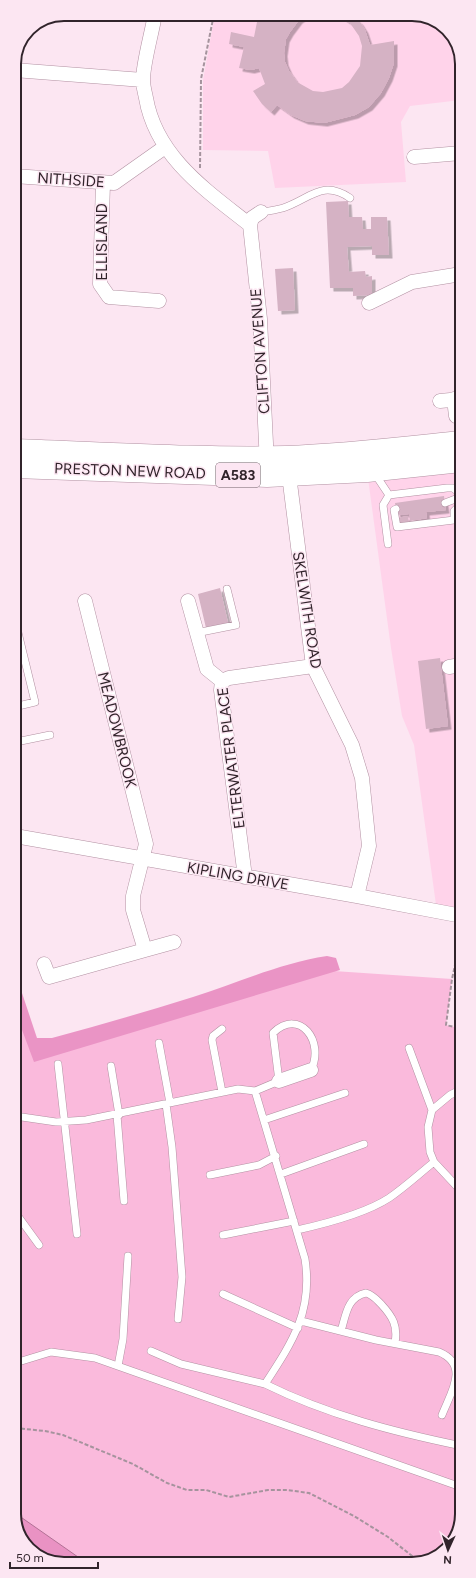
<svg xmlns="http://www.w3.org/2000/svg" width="476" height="1578" font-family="Figtree,sans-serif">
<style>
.built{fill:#ffd3ea}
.green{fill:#fabadc}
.forest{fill:#ea94c5}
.water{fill:#e992c3;stroke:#b27195}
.building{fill:#d5b2c4;filter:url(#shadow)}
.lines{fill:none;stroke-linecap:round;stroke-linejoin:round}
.lane-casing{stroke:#b291a2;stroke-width:8}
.street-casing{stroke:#b291a2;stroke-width:15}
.highway-casing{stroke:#b291a2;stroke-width:23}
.path{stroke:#a5939d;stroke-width:2;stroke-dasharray:4 2;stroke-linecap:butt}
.lane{stroke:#fff;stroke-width:7}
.street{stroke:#fff;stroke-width:14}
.highway{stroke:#fff;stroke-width:22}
.labels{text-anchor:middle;stroke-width:3;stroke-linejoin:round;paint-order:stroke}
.shield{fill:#fce6f2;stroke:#6e5e67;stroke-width:1}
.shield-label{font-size:14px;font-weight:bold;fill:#31242b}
.street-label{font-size:15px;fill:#31242b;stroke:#fce6f2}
.rim{fill:none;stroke:#31242b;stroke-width:2}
</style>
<defs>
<filter id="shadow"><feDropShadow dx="3.5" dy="3.5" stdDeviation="0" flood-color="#0004"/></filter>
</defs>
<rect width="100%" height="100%" fill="#fce6f2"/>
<path class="built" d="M215,14H418L445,27L461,54V100L410,106L401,122L406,182L275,188L268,151L203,150V80Z
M461,461L462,916L437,912L414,745L402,716L391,648L367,471Z"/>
<path class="green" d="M319,970L452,979L446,1025L462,1029V1514L450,1547L422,1563L61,1564L31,1551L15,1524V979L38,1054Z"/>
<path class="forest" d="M327,956L336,958L340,970L34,1062L15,1011V972L37,1038H52C99,1025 146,1012 193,997C238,983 280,963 327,956Z"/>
<path class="water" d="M15,1513L88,1564H61L31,1551L15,1524Z"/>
<path class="building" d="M263,14H308L299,20L290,32L286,39L284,53L285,62L289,71L297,82L313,91L323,92L342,88L349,82L360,66L362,46L359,36L350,23L337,14H351L360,22L365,30L370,45L394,41V63L389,78L381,93L369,107L355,115L324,123L305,121L291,115L277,105L271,112L262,104L253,91L265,84L259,68L251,70L239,68L244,47L229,44L231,32L254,37L257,22H259Z
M348,201L349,217H362L363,229H371V217H387L389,255H372V246L347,247L349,272L365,271L366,277L372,276V295L353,296V288H330L326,202Z
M293,268L295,310L278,311L275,269Z
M444,496L446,510L426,512L427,518L410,521L409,514L397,515L395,503Z
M408,516L409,524L398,526L397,518Z
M220,588L228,623L206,628L198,594Z
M440,658L448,726L426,729L418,661Z"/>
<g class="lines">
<defs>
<path id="lane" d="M261,212C269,211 276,210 283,208C310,199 322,179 350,198
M375,474L389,495
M389,495L447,488H453L458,492V498L445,503
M396,509L394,510L397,527L454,520V511L461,504
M388,544L383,505L389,495
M14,616L35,702L14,707
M196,633L236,625L227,589
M14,737L16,742L50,735
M159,1043L170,1103
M58,1064L77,1234
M111,1066L119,1115
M15,1080H16
M255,1091L279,1081L273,1033C300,1007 325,1042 311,1070
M222,1092L212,1040L213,1036L222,1029
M166,1104L172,1147L182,1277L178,1319
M432,1110L450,1095L462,1089
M117,1115L124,1201
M15,1116L56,1122L86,1120L238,1089L255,1091L305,1259C313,1311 293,1341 265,1384L181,1364L151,1351
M264,1120L345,1093
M434,1162L462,1192
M281,1174L364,1144
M210,1175L259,1165L276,1156
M15,1212L39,1245
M297,1230C324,1224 366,1213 389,1198C405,1187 419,1174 434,1162L430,1152L428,1127L432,1110L409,1048
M223,1235L294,1221
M223,1294L298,1328
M301,1321L376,1340L439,1352C470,1365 451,1392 442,1415
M341,1331C346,1315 347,1297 366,1293C373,1295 376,1299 381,1304C393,1317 398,1326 395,1343
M15,1363L51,1352L95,1358L461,1487
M118,1366L123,1339L128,1256
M265,1384C328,1415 394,1432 462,1446"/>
<path id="street" d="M155,14C152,33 143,63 143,80C143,86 145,93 146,98C156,157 207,191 250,225L260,319L267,464
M14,70L143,80
M414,157L461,153
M14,176L114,183L165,147
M103,183L100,284L109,297L159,301
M250,225L252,218L261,212
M369,303L412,282L461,274
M454,399L456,416
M440,401L461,399
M288,467L313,666L352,745L362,778L369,846L357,896
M188,601L207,669L222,681
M449,667L461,665
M222,681L221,690L245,877
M222,681L229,678L313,666
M15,836L357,896L462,916
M145,950L174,942
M44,964L49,977L145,950L133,910V896L146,844L85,601
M279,1081L311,1070"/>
<path id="highway" d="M14,450C105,453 196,459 286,457C345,455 403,448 461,442
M14,467L267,476L367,471L461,461"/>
</defs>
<use href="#lane" class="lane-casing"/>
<use href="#street" class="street-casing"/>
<use href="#highway" class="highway-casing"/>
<path class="path" d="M200,168L201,79L214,14
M462,933L452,979L446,1025L462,1029
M15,1428L45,1431L63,1435L133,1464L167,1483L187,1490H206L229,1497L268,1490H287L309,1493L354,1516L388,1537L421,1563"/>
<use href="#lane" class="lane"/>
<use href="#street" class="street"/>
<use href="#highway" class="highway"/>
</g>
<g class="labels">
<rect class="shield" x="216" y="463" width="44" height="24" rx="3"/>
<g class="shield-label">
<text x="238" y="480">A583</text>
</g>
<g class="street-label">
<text transform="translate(71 180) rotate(4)" y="5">NITHSIDE</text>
<text transform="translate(102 242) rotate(-90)" y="5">ELLISLAND</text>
<text transform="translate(260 351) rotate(-94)" y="5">CLIFTON AVENUE</text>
<text transform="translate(130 471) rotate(2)" y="5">PRESTON NEW ROAD</text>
<text transform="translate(307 610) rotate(81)" y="5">SKELWITH ROAD</text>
<text transform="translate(117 730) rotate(76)" y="5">MEADOWBROOK</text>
<text transform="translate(231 758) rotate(-97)" y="5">ELTERWATER PLACE</text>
<text transform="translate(238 876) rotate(10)" y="5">KIPLING DRIVE</text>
</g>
</g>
<path d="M0 0H476V1578H0ZM64 21H412A43 43 0 0 1 455 64V1514A43 43 0 0 1 412 1557H64A43 43 0 0 1 21 1514V64A43 43 0 0 1 64 21Z" fill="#fce6f2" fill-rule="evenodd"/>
<path class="rim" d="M64 21H412A43 43 0 0 1 455 64V1514A43 43 0 0 1 412 1557H64A43 43 0 0 1 21 1514V64A43 43 0 0 1 64 21Z"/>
<g transform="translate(448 1550) rotate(183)" stroke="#fce6f2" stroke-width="3" paint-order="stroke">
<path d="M0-3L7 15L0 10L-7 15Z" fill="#31242b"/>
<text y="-6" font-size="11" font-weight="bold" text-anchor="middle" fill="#31242b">N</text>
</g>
<path d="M10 1562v6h88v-6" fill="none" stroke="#31242b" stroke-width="2"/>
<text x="16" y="1562" font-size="12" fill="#31242b" stroke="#fce6f2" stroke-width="3" paint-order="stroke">50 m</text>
</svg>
